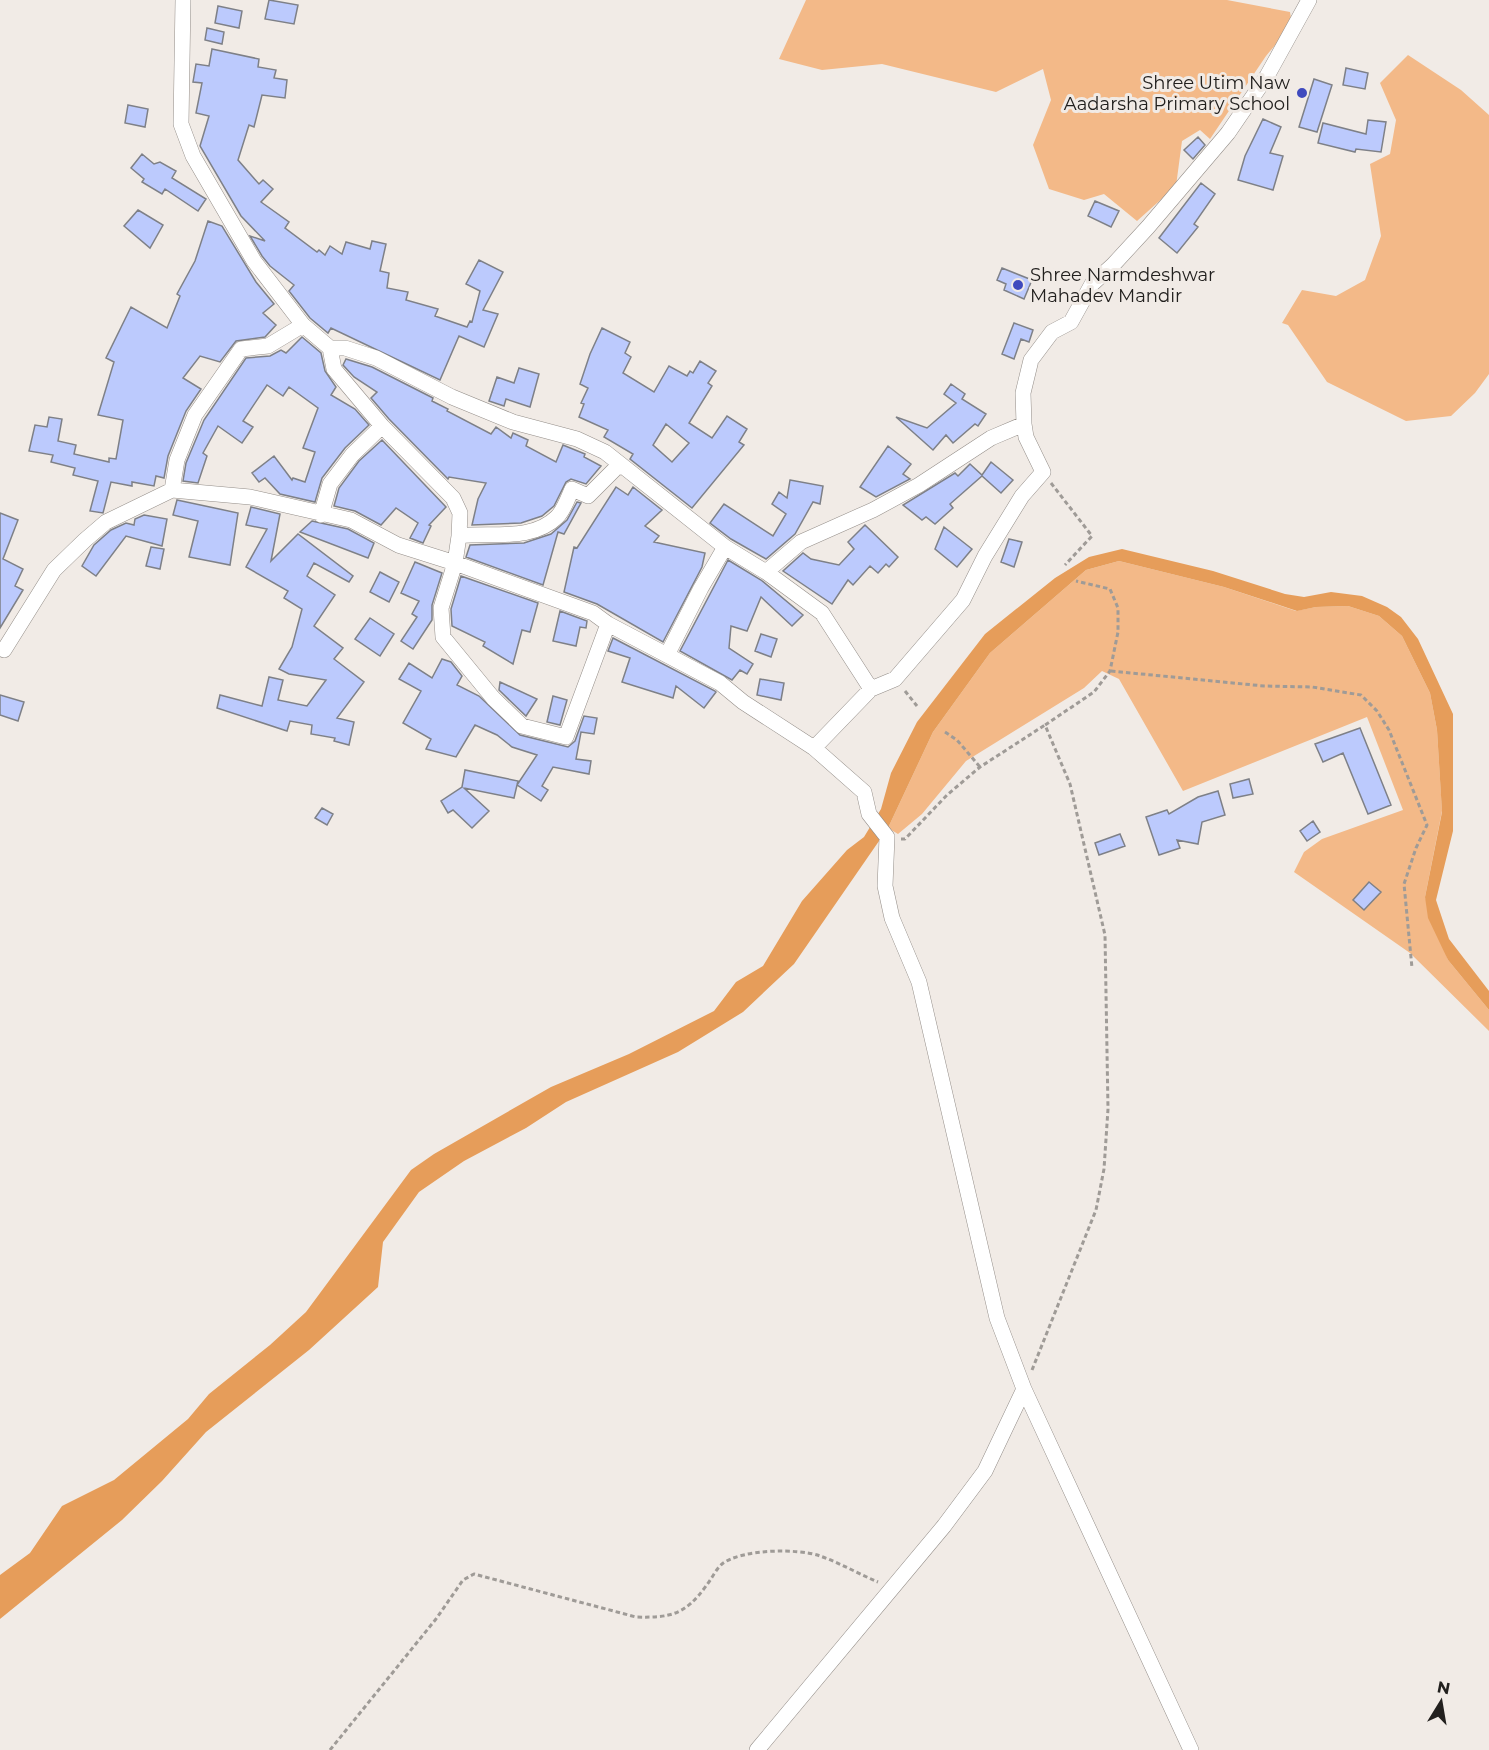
<svg xmlns="http://www.w3.org/2000/svg" width="1489" height="1750" font-family="Montserrat,sans-serif">
<style>
.green{fill:#f3b988}
.water{fill:#e69d5a}
.building{fill:#bccafd;stroke:#7e8087;stroke-width:1.5;fill-rule:evenodd}
.lines{fill:none;stroke-linecap:round;stroke-linejoin:round}
.minor-casing{stroke:#948e89;stroke-width:16}
.path{stroke:#9f9b97;stroke-width:3;stroke-dasharray:4.5 3;stroke-linecap:butt}
.minor{stroke:#fff;stroke-width:15}
.poi-dot{fill:#3f4abe;stroke:#f1ebe6;stroke-width:2}
.labels{text-anchor:middle;stroke-width:6;stroke-linejoin:round;paint-order:stroke}
.poi-label{font-size:18px;fill:#22201e;stroke:#f1ebe6;text-anchor:end}
</style>
<rect width="100%" height="100%" fill="#f1ebe6"/>
<path class="green" d="M806,0H1227L1290,12L1292,25L1266,56L1210,139L1200,130L1182,141L1176,186L1137,221L1104,194L1084,200L1049,189L1033,145L1051,100L1043,69L996,92L882,64L822,70L779,59Z
M1408,55L1461,90L1489,115V374L1475,393L1451,416L1406,421L1327,382L1288,325L1282,323L1302,290L1336,296L1365,280L1381,236L1370,164L1390,154L1396,120L1380,83Z
M1119,561L1224,587L1296,611L1316,607L1348,606L1379,616L1402,636L1430,693L1437,730L1442,811L1425,897L1448,960L1489,1010V1031L1410,953L1294,872L1304,852L1322,839L1403,810L1367,717L1183,791L1119,679L1102,671L1084,688L966,761L922,814L898,834L888,828L933,732L990,653L1086,570Z"/>
<path class="water" d="M1122,549L1213,571L1285,594L1304,597L1331,592L1362,596L1387,607L1401,617L1418,639L1453,714V831L1436,900L1449,939L1489,991V1010L1448,960L1428,918L1425,897L1442,812L1437,730L1430,693L1402,636L1379,616L1348,606L1316,607L1297,611L1224,587L1119,561L1086,570L990,653L933,732L888,828L794,964L743,1012L678,1052L566,1102L526,1128L464,1161L419,1192L383,1242L378,1287L309,1350L206,1432L162,1481L122,1520L0,1619V1575L30,1553L62,1506L114,1480L188,1419L209,1394L270,1345L306,1312L411,1170L434,1154L551,1087L629,1054L714,1011L736,982L763,966L802,901L847,850L864,837L881,809L891,773L917,722L985,634L1055,578L1089,557Z"/>
<path class="building" d="M269,0L298,5L294,24L265,19Z
M218,6L242,11L239,28L215,23Z
M207,28L224,32L222,44L205,40Z
M212,49L259,59L258,67L276,70L274,78L287,80L285,98L262,95L254,127L249,125L238,160L259,184L263,180L273,189L261,202L289,222L285,228L317,252L319,250L325,255L330,246L342,254L346,242L370,249L372,241L386,244L380,271L389,273L387,288L408,292L406,300L438,309L435,316L467,327L470,321L472,322L480,291L466,284L479,260L503,272L483,310L498,314L484,347L459,336L440,380L331,328L328,333L310,318L289,291L294,285L270,266L262,256L250,236L265,241L241,216L200,146L209,116L196,113L202,83L193,82L196,64L209,66Z
M1346,68L1368,73L1365,89L1343,85Z
M1314,79L1332,85L1317,132L1299,127Z
M128,105L148,109L145,127L125,123Z
M1263,119L1281,127L1270,153L1283,156L1273,190L1238,180L1245,156Z
M1368,120L1386,122L1381,152L1356,149L1355,152L1318,143L1323,123L1366,134Z
M1198,137L1205,145L1193,159L1184,150Z
M142,154L154,164L160,162L176,171L172,178L206,199L198,211L165,189L162,194L142,182L144,179L131,168Z
M1201,183L1215,194L1194,224L1198,227L1177,253L1159,238Z
M1095,201L1119,211L1111,227L1088,216Z
M138,210L163,225L150,248L124,226Z
M208,221L222,226L256,282L274,304L263,313L276,325L265,337L236,341L220,362L200,356L183,378L201,389L186,411L168,456L164,478L156,476L154,486L132,482V486L111,482L103,513L90,511L98,481L73,475L75,468L51,462L53,455L29,451L35,425L47,427L49,417L62,419L58,441L76,445L74,454L109,462V458L116,459L123,420L98,415L114,362L106,358L131,307L167,328L180,296L177,294L195,261Z
M1002,268L1032,280L1024,299L1004,290L1006,284L997,280Z
M1014,323L1033,330L1029,342L1021,339L1014,359L1002,354Z
M602,328L630,342L625,353L631,357L623,373L654,392L669,366L687,376L690,371L693,373L700,361L716,371L708,383L712,386L689,423L712,438L727,416L747,429L739,442L744,445L692,508L630,459L633,454L604,437L608,430L579,417L584,404L581,403L588,388L580,384L590,354ZM666,424L689,443L672,462L653,445Z
M302,337L321,353L325,371L336,387L331,395L355,409L369,425L345,448L322,478L315,502L280,494L265,478L259,482L252,473L274,456L292,480L293,478L305,482L315,452L303,448L318,408L289,387L283,396L267,385L243,421L253,427L242,443L218,426L203,453L207,456L198,483L183,481L186,463L204,420L246,358L270,356L281,350L286,353Z
M346,359L372,367L433,398L432,401L448,409L447,411L491,434L496,427L511,438L513,433L528,440L526,446L556,462L563,445L585,454L584,457L601,466L586,484L571,479L566,482L554,506L542,516L521,523L472,525L478,499L486,483L449,477L448,479L389,419L371,398L377,392L354,377L343,365Z
M519,368L539,374L530,407L506,399L504,406L489,401L497,377L514,383Z
M951,384L965,394L962,399L986,414L978,426L975,424L953,443L946,435L933,450L896,417L927,428L956,403L944,394Z
M382,440L446,507L429,525L431,526L423,543L410,538L418,523L396,508L381,525L355,511L334,506L339,488L359,461Z
M888,446L911,464L903,474L910,479L876,497L860,487Z
M991,462L1013,480L1001,493L982,476L950,504L953,508L935,524L926,517L922,520L903,505L955,473L958,476L970,464L982,475Z
M790,480L823,486L820,504L813,502L795,534L766,559L731,539L710,523L724,504L773,536L786,514L772,504L779,492L787,498Z
M616,487L628,495L633,487L662,510L645,526L659,536L654,542L705,553L702,567L663,642L597,604L564,592L574,547L577,548Z
M177,500L238,513L230,565L189,557L198,521L173,515Z
M577,502L581,503L564,534L558,532L543,585L466,557L470,545L524,543L551,534L567,520Z
M251,507L280,514L271,561L298,534L353,576L349,582L314,563L307,576L335,595L314,626L343,648L334,659L364,682L337,718L354,722L349,745L334,741L335,738L311,734L312,725L290,721L287,731L217,708L220,695L262,706L269,677L283,680L278,700L307,706L326,680L289,674L279,669L292,647L302,609L284,598L288,591L246,567L267,529L246,525Z
M0,513L18,520L3,559L23,569L15,586L23,590L0,628Z
M144,515L167,519L162,546L126,536L96,576L82,566L94,545L111,530L126,523L134,525L135,519Z
M312,521L348,529L374,543L368,558L300,532Z
M865,525L898,557L889,567L886,564L878,573L870,566L853,585L848,580L832,604L783,571L803,553L811,559L839,565L854,549L848,542Z
M944,527L972,549L957,567L935,549Z
M1009,539L1022,542L1014,567L1001,562Z
M151,547L164,549L160,569L146,566Z
M728,560L761,580L803,615L792,626L761,597L747,631L731,626L729,648L753,664L747,674L740,670L732,680L680,651Z
M415,562L442,573L432,605V620L413,649L401,641L417,617L412,614L419,601L401,593Z
M380,572L399,582L389,602L370,592Z
M461,576L538,603L530,632L522,630L513,664L483,646L485,642L452,626L451,609Z
M560,611L587,621L586,628L580,627L576,646L553,641Z
M370,618L394,634L380,656L355,639Z
M761,634L777,639L771,657L755,651Z
M613,638L715,691L716,692L704,708L676,686L673,698L622,682L630,658L608,651Z
M442,659L451,662L462,676L457,685L479,696L520,735L568,747L575,741L584,716L597,718L594,734L581,732L576,759L591,761L589,774L553,767L542,786L548,790L541,801L517,785L514,798L464,788L489,811L472,828L453,810L448,813L441,801L462,787L465,770L518,781L517,785L537,755L512,747L497,735L475,725L456,757L426,749L431,739L403,723L421,691L399,679L409,663L432,678Z
M760,679L784,683L781,700L757,695Z
M500,682L537,699L526,716L499,690Z
M0,695L24,702L18,721L0,715Z
M553,696L567,700L560,725L547,722Z
M1360,728L1391,805L1368,814L1343,753L1323,762L1315,744Z
M1249,779L1253,794L1233,798L1230,784Z
M1218,791L1225,815L1202,822L1198,844L1177,840L1180,848L1159,855L1146,817L1167,810L1169,814L1198,797Z
M322,808L333,814L327,825L315,818Z
M1313,821L1320,832L1307,841L1300,831Z
M1120,834L1125,846L1099,855L1095,843Z
M1369,882L1381,892L1364,910L1353,900Z"/>
<g class="lines">
<defs>
<path id="minor" d="M183,0L181,124L193,156L254,261L303,325L330,348L334,369L382,426L453,498L460,513L459,536L455,563L441,608L443,637L493,698L522,726L566,737L608,624
M330,348H345L376,358L452,397L513,422L577,439L605,452L725,547L766,572L822,613L871,689L814,748
M172,490L177,460L195,415L241,349L268,346L303,325
M321,515L330,484L352,455L382,426
M459,536C490,532 532,542 557,517C564,510 568,498 572,489L588,496L616,468L621,467
M766,572L801,542L873,510L919,485L991,438L1024,424
M4,650L54,570L85,540L106,522L172,490L250,497L351,520L398,545L455,563L593,613L608,624L720,683L743,702L814,748L864,792L869,814L887,837L885,886L892,918L919,982L997,1318L1024,1389L1191,1750
M667,655L701,588L725,547
M871,689L895,679L963,600L985,556L1022,496L1043,472L1026,437L1024,424L1023,393L1031,360L1052,332L1071,322L1092,284L1113,265L1148,227L1228,133L1267,76L1309,0
M757,1750L944,1526L985,1471L1024,1389"/>
</defs>
<use href="#minor" class="minor-casing"/>
<path class="path" d="M1051,483L1092,536L1065,565
M1111,671L1264,686L1312,687L1361,695L1377,711L1389,730L1427,825L1416,848L1404,884L1412,968
M905,691L917,706
M945,732L957,740L980,767
M901,839H905L947,795L980,767L1045,725
M1032,1370L1096,1210L1104,1169L1108,1109L1105,935L1070,784L1045,725L1094,692L1110,671L1118,632V608L1110,589L1076,581
M330,1750L436,1619L463,1580L474,1574L636,1617C670,1618 685,1615 706,1586C711,1580 716,1569 722,1564C741,1549 798,1548 820,1556C840,1563 859,1574 878,1582"/>
<use href="#minor" class="minor"/>
</g>
<g class="poi-dot">
<circle cx="1302" cy="93" r="6"/>
<circle cx="1018" cy="285" r="6"/>
</g>
<g class="labels">
<g class="poi-label">
<text x="1290" y="89">Shree Utim Naw<tspan x="1290" dy="21">Aadarsha Primary School</tspan></text>
<text x="1030" y="281" text-anchor="start">Shree Narmdeshwar<tspan x="1030" dy="21">Mahadev Mandir</tspan></text>
</g>
</g>
<g transform="translate(1441 1702) rotate(11)" stroke="#f1ebe6" stroke-width="4.5" paint-order="stroke">
<path d="M0-4.5L10 22L0 15L-10 22Z" fill="#22201e"/>
<text y="-9" font-size="16" font-weight="bold" text-anchor="middle" fill="#22201e">N</text>
</g>
</svg>
